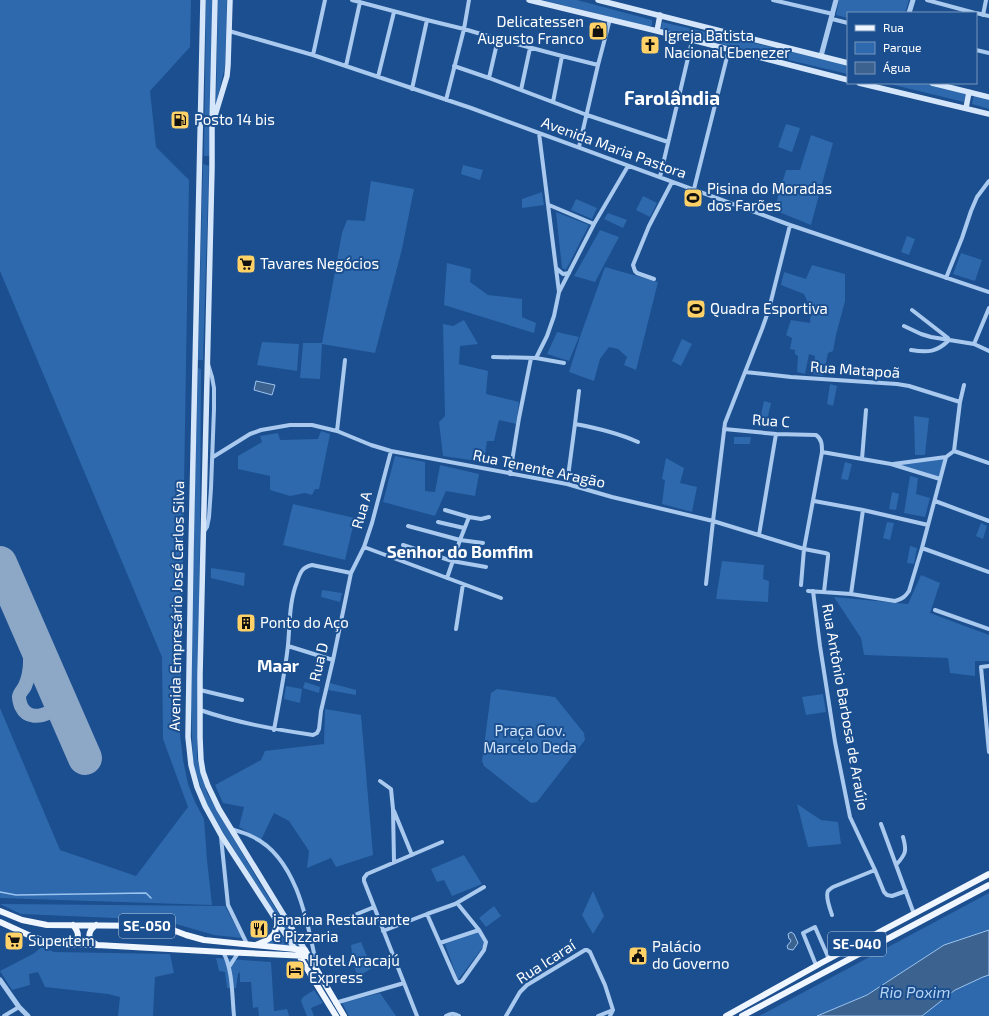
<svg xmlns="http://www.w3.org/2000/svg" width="989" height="1016" font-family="'Exo 2',sans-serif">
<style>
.green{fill:#2e69ad}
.water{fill:#3c6290;stroke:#9cc4f0}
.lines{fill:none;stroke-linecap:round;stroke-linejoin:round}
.stream{stroke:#9cc4f0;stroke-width:1.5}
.taxiway{stroke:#8da7c7;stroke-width:14}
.runway{stroke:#8da7c7;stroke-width:34}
.minor{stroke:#a9c9ee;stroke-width:4}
.tertiary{stroke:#a9c9ee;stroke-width:5}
.secondary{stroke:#d6e6fa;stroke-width:5.5}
.primary{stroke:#f0f6ff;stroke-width:6}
.labels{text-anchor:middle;stroke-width:4;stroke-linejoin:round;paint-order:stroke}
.shield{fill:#1b4f8f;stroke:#bbcadd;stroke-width:1}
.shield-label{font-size:14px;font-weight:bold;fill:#fff}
.poi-label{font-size:15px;fill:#fff;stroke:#1b4f8f;text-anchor:start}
.street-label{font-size:15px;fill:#fff;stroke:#1b4f8f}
.park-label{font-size:15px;fill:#cfe3fa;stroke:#1b4f8f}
.water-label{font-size:16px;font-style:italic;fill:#b5d3f5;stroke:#1b4f8f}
.quarter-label{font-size:17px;font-weight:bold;fill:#fff;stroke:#1b4f8f}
.district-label{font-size:19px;font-weight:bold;fill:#fff;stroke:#1b4f8f}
</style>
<rect width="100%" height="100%" fill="#1b4f8f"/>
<path class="green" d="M0,0H191L190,47L150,91L156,147L189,180L180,734L183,760L188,784L195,802L204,819L207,860L212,905L0,898V708L60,850L136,876L188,807L163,739L162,657L0,271Z
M206,0H213L209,156H204Z
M218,0H227L225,66L216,105Z
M543,0H577L652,20V25L649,27Z
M839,0H909L905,13H848V18L836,15Z
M662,22L848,65V74L662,30L661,28Z
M886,83H924L966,93L964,102Z
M974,95L989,99V109L972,104Z
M786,124L800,128L792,152L778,147Z
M811,135L833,143L811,225L774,210L786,170H800Z
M203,164L209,166L203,360H198Z
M463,165L483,170L480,180L461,174Z
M371,181L414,189L402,249L375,353L322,344L320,379L300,378L303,343H322L342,233L347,220L365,221Z
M542,192L544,205L522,208V199Z
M643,196L657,203L650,217L636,210Z
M576,199L597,208L592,219L571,210Z
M556,212L589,225L566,270L562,268Z
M608,213L627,220L623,228L604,219Z
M600,230L619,237L595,282L574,276Z
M907,236L915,239L909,255L901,252Z
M961,253L982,260L975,281L953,274Z
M447,263L471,269L470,282L488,295L522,299V317L536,323L534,333L444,305Z
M812,265L845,274V301L836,335L833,351L828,353L823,376L813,374L815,356L809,354L805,374L797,372L798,356L795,354V350L790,349L792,338L786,335L791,320L810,323L811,309L804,294L781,285L784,272L806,279Z
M605,267L658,282L636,370L624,365L627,357L618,349L609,347L600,359L594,381L569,372L581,334Z
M464,320L478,344L460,346L459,364L488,371L486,394L519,402L516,424L499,420L494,441H487L484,462L443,456L439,422L445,416L443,324L453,326Z
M557,332L579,337L569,361L547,354Z
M682,339L692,344L681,366L672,361Z
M262,342L299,344L297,371L257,365Z
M198,368L201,369L200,535L197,758L207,793L259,882L299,946L296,947L222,831L207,805L193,764L191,706L192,595Z
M830,384L837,386L833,406L827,404Z
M764,401L771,403L766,425L759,424Z
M914,416L929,418L925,455H915Z
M321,431L330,434L319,489H315L312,495L305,493L290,496L270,490V476L238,469V456L262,442L260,436L278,433L280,440L318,439Z
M734,437H751L750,444H734Z
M949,455L942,478L892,464Z
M395,456L425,462V491L435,492L440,465L479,474L475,496L446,491L435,516L383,502Z
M666,458L684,468L680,483L697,487L692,512L662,504L665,480L662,479Z
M845,462L852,464L848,480L841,479Z
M910,476L918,478L916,494L930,498L925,517L904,513Z
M892,492L899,494L896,510L889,509Z
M293,504L355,518L345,560L283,545Z
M887,522L894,523L890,540L883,538Z
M981,523L987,526L983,539L976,536Z
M910,546L917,548L914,564L907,563Z
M722,561L764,565L763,579L769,581L768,602L716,599Z
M211,568L245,573L244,586L211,578Z
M921,575L940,583L930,613L989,635V661H975V676L950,673L948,658L864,655L861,638L834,597L908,604Z
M322,590L342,593L340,602L321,597Z
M305,682L320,687L319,693L303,688Z
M330,683L356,690V695L328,690Z
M286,686L302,689L300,703L284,699Z
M497,689L555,697L584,733L585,740L537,802L531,803L484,766L482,761L491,693Z
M823,694L826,712L806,715L802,697Z
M325,709L361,715L373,855L336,867L331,858L307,868L309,851L289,821L274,813L261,840L239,827L244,807L223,803L215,785L261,760L265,751L324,744Z
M797,804L821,820L838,822L841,844L808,847Z
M464,855L482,884L452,896L444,880L437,882L431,869Z
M593,891L604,916L593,934L582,915Z
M989,893V930L944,945L867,995L817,1016H759Z
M0,904L225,906L242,938L214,935L162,920L21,914Z
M494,906L501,916L486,927L479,918Z
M278,931L289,946L265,943Z
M480,932L486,943L458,980L445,944Z
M361,942L372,968L358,977L353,963L351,945Z
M42,947L54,952L170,954L174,973L155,977L153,1016H118L120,997L108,994L45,987L38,972L29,974L30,985L12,990L0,971L33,954Z
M216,958L271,962L274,1011L287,1009L289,1016H259L258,1007L253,1008L251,982H240V972L238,974L236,988H227L225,972L219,971Z
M989,975V1016H922L955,990L983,977Z
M314,990L323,1003L311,1008L314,1016H307L301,1001L303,997Z
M380,993L396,1016H349L342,1003Z"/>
<path class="water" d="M256,381L275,385L272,395L254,390Z
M989,930V975L983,977L955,990L922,1016H817L867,995L944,945Z
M791,932L794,934L798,943L793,950L788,949L787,946L791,941L790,939H789L788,934Z"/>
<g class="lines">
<path class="stream" d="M0,892L16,895L146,893L151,898"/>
<path class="taxiway" d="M20,611C25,627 31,645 30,662C30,671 28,679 25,686C23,690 19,693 19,697C19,700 20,703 21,706C27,719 40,717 50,712L55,701V689"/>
<path class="runway" d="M0,563L85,758"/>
<path class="minor" d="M352,0L427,20L464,29L498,39L562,56L598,65
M773,0L833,14
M927,0L975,13
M976,13L989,16
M983,15L986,0
M832,19L848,23
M229,31L313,55L471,108L790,225L989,292
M976,50L989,53
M313,55L325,0
M346,66L360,2
M454,66L489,78L587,115L668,142
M378,77L394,12
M489,78L498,39
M412,89L427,20
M521,90L530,48
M446,100L464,29L469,0
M553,102L562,56
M539,133L559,292
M579,147L598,65L610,19
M660,177L692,41
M694,189L729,49
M549,205L594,224
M556,268L563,274L569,273
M946,278L962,238L971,211L977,197L989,181
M654,279L637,273L635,271L633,265L649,226L672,182
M912,310L948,338
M904,326L921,334L931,337L974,344L989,351
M974,344L989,308
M911,350C928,353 937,352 949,340
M493,357L536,358L564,363
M536,358L547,336L554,316L559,292L594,224L628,166
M745,372L791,377L897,384L909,386L960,402
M575,424C597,428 618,433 638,442
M724,429L776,434L816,435C822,439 822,445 822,452L804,549L801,585
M337,431L345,360
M954,451L989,463
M822,452L891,464L940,479
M213,457L250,434L261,430L290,425H312L337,431L371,445L391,451L567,484L612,497L713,521L804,549L825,553L828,554V557L824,592
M862,459L866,410
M893,464L946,457
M510,474L519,418L531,358
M567,484L575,424L579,391
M814,501L863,510L928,525
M935,501L989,521
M445,510L469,517
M438,522L464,528
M408,526L460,540L483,543
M203,533L207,527L209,517L211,488L214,409V388L212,377L208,364
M759,535L776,434
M403,545L452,561L486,567
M364,547L501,598
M922,548L989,572
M447,578L460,540L469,517L481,519L489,517
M706,584L713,521L725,423L762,329L769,309L790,225
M808,591L851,594L895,601C902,599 905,597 909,591L922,548L946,457L954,451L960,402L964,385
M813,591L820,646L835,742L850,817L875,870L884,892L887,895L892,896L906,891
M851,594L863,510
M935,610L989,629
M456,629L463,584
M288,646L333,660
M989,666L981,667L989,752
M200,690L242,700
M200,710C238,723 273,729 313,735L317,733L319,729L321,711L333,660L351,573L364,547L372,523L391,451
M274,730C279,702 285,673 288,645C290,624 289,602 297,582C300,573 302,567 312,565L351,573
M380,781L391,789L393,809L394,862
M394,811L412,855
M881,824L914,914
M231,829C237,831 245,833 251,836C297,856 308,924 317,968
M221,837L228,905L247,944
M896,865C906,854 907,851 903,837
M427,914L456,980L458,983L462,981L484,950L486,942L479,930L457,903
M832,915C830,909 825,896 828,891C829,890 831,888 833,887L875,870
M345,919L374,907
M383,931L427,914L455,904L484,887
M440,943L479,930
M223,952C233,969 232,997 234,1016
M816,965L803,933L815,927L829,959
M229,967L238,953
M335,1003L404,983
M4,1016L19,1007
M417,1016L364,881V878L367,874L442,842
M446,1016C451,1013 454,1013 459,1016
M506,1016L520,992L527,985L585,950H587L590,952L605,985L613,1010L610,1016
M598,1016L613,1010"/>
<path class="tertiary" d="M909,13L913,0
M821,56L836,0
M0,980L19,1007L28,1016"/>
<path class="secondary" d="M203,0L191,550L188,737L191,765L197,787L205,806L221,835L295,949
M215,0L212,127V168L200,675V738L201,760L203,772L208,786L219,809L305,950
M529,0L657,31L848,80
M598,0L848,63
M657,31L660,15
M859,83L989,114
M932,83L989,97
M966,108L969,92
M214,119L227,76L228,65L230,0"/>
<path class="primary" d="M0,911L22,920L47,925L155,926L165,927L186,935L204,940L305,950L344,1016
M0,922L35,938L60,944L97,945L223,952L308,956
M96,925C87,932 87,939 97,945
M73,944C80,938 79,932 73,925
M256,945C270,939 277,937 277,920
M298,954L336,1016
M726,1016L823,962L989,874
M742,1016L989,885"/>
</g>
<defs>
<symbol id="shop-square" viewBox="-11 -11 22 22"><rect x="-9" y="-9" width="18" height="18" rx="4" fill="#ffd166" stroke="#1b4f8f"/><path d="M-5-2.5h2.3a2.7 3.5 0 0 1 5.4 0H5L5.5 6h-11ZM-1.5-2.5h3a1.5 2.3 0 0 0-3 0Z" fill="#111"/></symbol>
<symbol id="church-square" viewBox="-11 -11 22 22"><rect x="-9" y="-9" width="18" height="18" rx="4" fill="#ffd166" stroke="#1b4f8f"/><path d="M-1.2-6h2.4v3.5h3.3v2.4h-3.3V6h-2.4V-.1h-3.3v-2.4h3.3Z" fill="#111"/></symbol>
<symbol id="fuel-square" viewBox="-11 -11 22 22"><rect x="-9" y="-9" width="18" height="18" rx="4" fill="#ffd166" stroke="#1b4f8f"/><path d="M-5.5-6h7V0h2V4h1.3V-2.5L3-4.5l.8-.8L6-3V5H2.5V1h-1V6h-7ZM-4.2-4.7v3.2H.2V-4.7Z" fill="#111"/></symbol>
<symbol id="stadium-square" viewBox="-11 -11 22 22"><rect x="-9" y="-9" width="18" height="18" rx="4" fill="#ffd166" stroke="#1b4f8f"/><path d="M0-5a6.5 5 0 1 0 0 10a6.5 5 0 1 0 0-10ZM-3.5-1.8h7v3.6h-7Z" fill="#111"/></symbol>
<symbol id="supermarket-square" viewBox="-11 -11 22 22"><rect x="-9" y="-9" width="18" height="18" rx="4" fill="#ffd166" stroke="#1b4f8f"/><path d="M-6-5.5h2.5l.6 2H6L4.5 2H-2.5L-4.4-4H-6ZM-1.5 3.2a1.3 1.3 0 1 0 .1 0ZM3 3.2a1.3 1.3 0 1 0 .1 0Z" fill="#111"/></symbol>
<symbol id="building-square" viewBox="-11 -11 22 22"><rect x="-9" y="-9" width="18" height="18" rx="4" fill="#ffd166" stroke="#1b4f8f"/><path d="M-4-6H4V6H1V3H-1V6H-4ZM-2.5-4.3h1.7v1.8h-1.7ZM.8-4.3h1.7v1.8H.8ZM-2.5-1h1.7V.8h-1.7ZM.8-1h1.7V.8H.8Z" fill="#111"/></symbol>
<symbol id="restaurant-square" viewBox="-11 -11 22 22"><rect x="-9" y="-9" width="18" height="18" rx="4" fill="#ffd166" stroke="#1b4f8f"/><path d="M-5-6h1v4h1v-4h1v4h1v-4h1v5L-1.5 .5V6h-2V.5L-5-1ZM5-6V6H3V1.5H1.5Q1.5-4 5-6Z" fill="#111"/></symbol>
<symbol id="civic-square" viewBox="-11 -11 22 22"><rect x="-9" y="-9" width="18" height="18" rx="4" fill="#ffd166" stroke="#1b4f8f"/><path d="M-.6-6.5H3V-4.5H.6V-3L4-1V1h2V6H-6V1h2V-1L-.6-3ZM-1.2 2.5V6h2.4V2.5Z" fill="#111"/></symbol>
<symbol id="hotel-square" viewBox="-11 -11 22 22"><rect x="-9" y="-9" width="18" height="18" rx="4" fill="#ffd166" stroke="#1b4f8f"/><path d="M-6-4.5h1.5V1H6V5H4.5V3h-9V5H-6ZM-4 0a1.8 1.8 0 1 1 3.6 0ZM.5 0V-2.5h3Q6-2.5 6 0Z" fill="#111"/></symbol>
</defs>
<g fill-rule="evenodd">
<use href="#shop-square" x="587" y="20" width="22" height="22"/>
<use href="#church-square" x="639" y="34" width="22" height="22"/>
<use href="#fuel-square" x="169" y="109" width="22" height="22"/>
<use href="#stadium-square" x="682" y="187" width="22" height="22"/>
<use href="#supermarket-square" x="235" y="253" width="22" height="22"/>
<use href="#stadium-square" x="685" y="298" width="22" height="22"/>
<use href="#building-square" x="235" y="612" width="22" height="22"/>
<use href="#restaurant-square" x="248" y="918" width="22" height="22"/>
<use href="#supermarket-square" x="3" y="930" width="22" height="22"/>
<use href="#civic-square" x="627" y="945" width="22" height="22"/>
<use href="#hotel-square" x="284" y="959" width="22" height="22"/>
</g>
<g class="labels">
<g class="shield">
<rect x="119" y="914" width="56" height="24" rx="3"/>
<rect x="828" y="932" width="58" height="24" rx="3"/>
</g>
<g class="shield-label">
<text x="147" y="931">SE-050</text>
<text x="857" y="949">SE-040</text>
</g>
<g class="poi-label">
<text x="584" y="27" text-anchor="end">Delicatessen<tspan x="584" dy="17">Augusto Franco</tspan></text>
<text x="664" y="41">Igreja Batista<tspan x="664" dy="17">Nacional Ebenezer</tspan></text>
<text x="194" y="125">Posto 14 bis</text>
<text x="707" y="194">Pisina do Moradas<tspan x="707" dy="17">dos Farões</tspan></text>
<text x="260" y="269">Tavares Negócios</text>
<text x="710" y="314">Quadra Esportiva</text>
<text x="260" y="628">Ponto do Aço</text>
<text x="273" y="925">janaína Restaurante<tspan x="273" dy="17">e Pizzaria</tspan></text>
<text x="28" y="946">Supertem</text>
<text x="652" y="952">Palácio<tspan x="652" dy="17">do Governo</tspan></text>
<text x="309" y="966">Hotel Aracajú<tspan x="309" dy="17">Express</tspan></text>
</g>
<g class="street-label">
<text transform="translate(614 148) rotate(20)" y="5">Avenida Maria Pastora</text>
<text transform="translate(855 370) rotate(4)" y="5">Rua Matapoã</text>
<text transform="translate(771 421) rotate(4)" y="5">Rua C</text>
<text transform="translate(539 469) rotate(12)" y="5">Rua Tenente Aragão</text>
<text transform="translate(362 510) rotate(-74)" y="5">Rua A</text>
<text transform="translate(177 606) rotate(-89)" y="5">Avenida Empresário José Carlos Silva</text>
<text transform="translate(319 662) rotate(-77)" y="5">Rua D</text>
<text transform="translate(845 707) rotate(80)" y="5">Rua Antônio Barbosa de Araújo</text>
<text transform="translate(546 962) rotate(-33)" y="5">Rua Icaraí</text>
</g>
<g class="park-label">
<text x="530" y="736">Praça Gov.<tspan x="530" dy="17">Marcelo Deda</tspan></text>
</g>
<g class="water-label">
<text x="915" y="998">Rio Poxim</text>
</g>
<g class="quarter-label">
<text x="460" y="558">Senhor do Bomfim</text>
<text x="278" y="672">Maar</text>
</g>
<g class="district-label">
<text x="672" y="105">Farolândia</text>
</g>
</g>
<rect x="847" y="12" width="130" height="72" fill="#1b4f8f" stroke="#7695bc"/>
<rect x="855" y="25" width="20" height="6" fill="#f0f6ff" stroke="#7695bc"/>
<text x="883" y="32" font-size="12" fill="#ffffff">Rua</text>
<rect x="855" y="42" width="20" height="12" fill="#2e69ad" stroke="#7695bc"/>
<text x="883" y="52" font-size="12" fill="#ffffff">Parque</text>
<rect x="855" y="62" width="20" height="12" fill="#3c6290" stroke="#7695bc"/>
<text x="883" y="72" font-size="12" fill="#ffffff">Água</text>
</svg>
